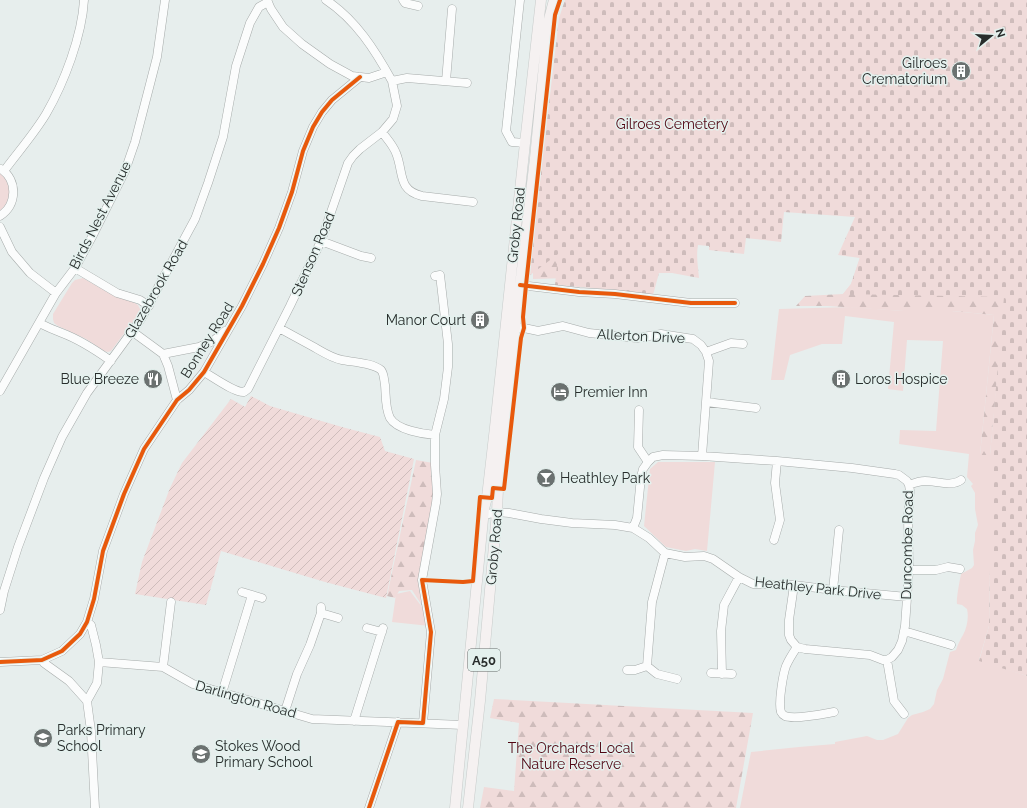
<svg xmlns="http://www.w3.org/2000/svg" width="1027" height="808" font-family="Raleway,sans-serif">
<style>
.green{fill:#f0dbda}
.forest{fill:url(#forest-firs)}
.cemetery{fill:url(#cemetery-stones)}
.garden{fill:url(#garden-furrows)}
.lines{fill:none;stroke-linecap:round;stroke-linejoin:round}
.minor-casing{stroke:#a6abaa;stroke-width:9}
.major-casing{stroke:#c7cbca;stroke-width:11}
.minor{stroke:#fbfcfc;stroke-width:8}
.major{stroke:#f5f1f1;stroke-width:10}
.cycleway-casing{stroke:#e4f1ee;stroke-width:6}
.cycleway{stroke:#e8590c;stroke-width:4}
.labels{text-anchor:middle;stroke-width:3;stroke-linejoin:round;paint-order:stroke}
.shield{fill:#e4f1ee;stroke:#606866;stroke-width:1}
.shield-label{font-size:13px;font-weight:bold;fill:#282d2c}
.poi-label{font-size:14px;fill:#282d2c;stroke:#e4f1ee;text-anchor:start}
.park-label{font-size:14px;fill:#510612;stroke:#e4f1ee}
.street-label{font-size:14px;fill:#282d2c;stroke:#e4f1ee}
</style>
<defs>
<pattern id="forest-firs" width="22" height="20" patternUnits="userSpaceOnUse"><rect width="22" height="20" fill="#f0dbda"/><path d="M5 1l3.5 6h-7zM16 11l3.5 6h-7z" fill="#cebcbb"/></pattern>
<pattern id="cemetery-stones" width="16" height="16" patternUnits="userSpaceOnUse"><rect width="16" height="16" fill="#f0dbda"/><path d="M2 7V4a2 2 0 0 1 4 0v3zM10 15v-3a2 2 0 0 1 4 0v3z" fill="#cebcbb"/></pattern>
<pattern id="garden-furrows" width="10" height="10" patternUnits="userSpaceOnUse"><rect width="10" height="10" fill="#f0dbda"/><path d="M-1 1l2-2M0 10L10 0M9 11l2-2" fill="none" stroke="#cebcbb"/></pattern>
</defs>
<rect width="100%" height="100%" fill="#e7eeed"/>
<path class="green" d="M0,173C14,185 13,199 0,211Z
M83,278L109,293L135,303L138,305L141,311L111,351L108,352L104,351L86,339L58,326L54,323L53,319V314L72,283L75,280Z
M850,307L903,311H952L994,315L980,455H990V570L989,626L979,660L1027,676V808H740L751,752L799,747L835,744V742L867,736L877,740H883L898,734L908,718L912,715L923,712L930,709L934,704L937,690L943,679L950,652L956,650C958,644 960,640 963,635C967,628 969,617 967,609L962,605L957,604C956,599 960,579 961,574L972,568L974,565L973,550L975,541V533L978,525L975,509V493L971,486L973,484L967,477L969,454L899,444L900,430L936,431L943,341L907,340L903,391L888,389L894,322L845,316L842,344H822L790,355L784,380H771L779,309Z
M658,462H715L707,551L695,549L686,551L666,547L644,526L650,469Z
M410,591L428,615L430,626L392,622L396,594Z"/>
<path class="forest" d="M553,233L569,278L533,279V261Z
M860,257L1005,297L990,455H980L994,315L952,311H903L828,306H796L805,296L843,294L851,284Z
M416,460L433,463L436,478L422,579L428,615L412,590L399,591L395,598L387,596Z
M494,699L753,713L736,808H480L484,787L514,791L519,723L490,718Z"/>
<path class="cemetery" d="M565,0H1027V676L979,661L989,626L990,570V455L1004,297L843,294L851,284L860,258L838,255L855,217L784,212L781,242L746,238L744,254L709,250V246L698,245C696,256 698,266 699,278L672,273H659L653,295L615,290L555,285L558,254L529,276L559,18Z"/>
<path class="garden" d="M251,396L270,406L342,427L380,437L385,451L414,459L386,598L325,582L221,551L206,605L135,594L142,562L170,488L182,463L231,399L245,407Z"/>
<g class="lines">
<defs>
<path id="minor" d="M267,0L271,9L283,27L302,44L330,64L352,76L369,78L387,72
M326,0C356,20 375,50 392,81L407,78L467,83
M403,0L405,3L418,6
M520,0L506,131L512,142L525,143
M446,81L452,9
M382,132C387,139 393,145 396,153C404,172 397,190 422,196L473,202
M4,171C18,152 34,134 46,114C64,83 82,36 84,0
M0,216C17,205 18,180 1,169
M0,227L12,252L30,273L56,293
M321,241L361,256L371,258
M75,268L117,293L140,300L149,306
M520,285L579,292L615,294L691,303H735
M39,323C47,327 54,330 62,333C78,339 97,351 111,361
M279,328C290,334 301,340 312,346C321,351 331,358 342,360C352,362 373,363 381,370C384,373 384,380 385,385C386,395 385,408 390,418C397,430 423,434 435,435
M515,328H524L538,331L563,326L589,333L637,338L661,334L693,339L701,345L706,352L709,361L702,456
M133,332L163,354L199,347L213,341L225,331
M706,352L731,343L743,344
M163,354L168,366L177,400
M204,372C213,377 235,393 244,392L248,389L290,306L321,241L348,163L353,156L360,149L382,132L393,119L397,106L392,81
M0,391L56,293L75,268L93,235L125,171L135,142L157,57L165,0
M706,402L756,408
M639,410L638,447L648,462
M909,485C914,483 920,481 925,481C936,481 952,487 961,480
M484,515L497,512L509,513L541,519L572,523L615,525L633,528L649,538L665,553L685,557L704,556L713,559L739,577L753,584L794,585L833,590L907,597
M633,528L637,518L641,477L643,469L648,462L653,457L663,455L702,456L777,461L852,468L895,474L899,475L907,481L909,485L910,491L908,517L909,570L905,626L902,641L898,650L892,657L887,660H883L870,655L805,649L797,647L791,640L789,635V620L794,585
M774,540L780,520L775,483L777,461
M909,570H936L948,567L960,569
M833,590L839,530
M242,592L262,598
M0,610L4,591L18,547L44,478L62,437L87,393L141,319L195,219L208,183L223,137L236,66L250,23L259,7L268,2
M321,613L338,618
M87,622L91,625L96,645L99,662L97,683L87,701L91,731L95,808
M367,628L382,632
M904,631L951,645
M797,647C793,653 789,659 786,666C783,674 778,704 781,712C782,714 783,715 785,716C795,720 823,714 834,712
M42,660L44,663L69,681L87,701
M887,660L894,701L904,714
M0,662L42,660L62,651L80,634L87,622L94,599L103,551L124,494L144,449L177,400L189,390L204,372L242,306L263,264L279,228L292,192L303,151L313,127L322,112L332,100L360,77
M99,662L163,667L193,684L312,719L463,725
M647,666L652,602L665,553
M647,666L657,674L677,679
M163,667L171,602
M627,670H635L647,666
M711,673L732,674
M722,674L721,631L724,605L739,577
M222,693L252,595
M285,711L297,674L310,645L321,613V607
M354,721L383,628
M423,723L431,632L422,580L436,503L437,494L435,465V435L444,399L448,367V344L440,275L435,276
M369,808L398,722"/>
<path id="major" d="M455,808L484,509L487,497L495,427L525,143L541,0
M468,808L480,701L497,512L498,489L515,328L535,158L548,23L554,0"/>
</defs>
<use href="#minor" class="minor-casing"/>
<use href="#major" class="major-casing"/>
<use href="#minor" class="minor"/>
<use href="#major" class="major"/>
<defs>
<path id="cycleway" d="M520,285L579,292L615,294L691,303H735
M0,662L42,660L62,651L80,634L87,622L94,599L103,551L124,494L144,449L177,400L189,390L204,372L242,306L263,264L279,228L292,192L303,151L313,127L322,112L332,100L360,77
M369,808L398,722L423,723L431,632L422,580L463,582L473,581L480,497L492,498L493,488L504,489L521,338L524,328L523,317L526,285L555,15L560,0"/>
</defs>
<use href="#cycleway" class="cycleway-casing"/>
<use href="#cycleway" class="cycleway"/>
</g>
<defs>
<symbol id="building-disc" viewBox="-11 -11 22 22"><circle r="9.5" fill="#6b7170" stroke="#e4f1ee"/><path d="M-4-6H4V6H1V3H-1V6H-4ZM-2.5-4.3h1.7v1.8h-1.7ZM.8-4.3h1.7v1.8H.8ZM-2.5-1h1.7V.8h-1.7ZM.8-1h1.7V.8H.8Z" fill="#fff"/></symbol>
<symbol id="restaurant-disc" viewBox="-11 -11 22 22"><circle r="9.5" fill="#6b7170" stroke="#e4f1ee"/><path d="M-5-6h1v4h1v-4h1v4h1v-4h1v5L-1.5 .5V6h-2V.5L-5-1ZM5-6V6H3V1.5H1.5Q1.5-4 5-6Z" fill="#fff"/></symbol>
<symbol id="hotel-disc" viewBox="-11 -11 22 22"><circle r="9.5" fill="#6b7170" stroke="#e4f1ee"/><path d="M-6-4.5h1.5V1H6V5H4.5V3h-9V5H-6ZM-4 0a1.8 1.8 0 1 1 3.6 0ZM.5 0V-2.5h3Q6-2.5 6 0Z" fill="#fff"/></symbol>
<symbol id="bar-disc" viewBox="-11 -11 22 22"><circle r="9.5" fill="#6b7170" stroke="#e4f1ee"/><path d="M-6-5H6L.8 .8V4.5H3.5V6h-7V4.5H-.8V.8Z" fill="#fff"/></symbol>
<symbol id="school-disc" viewBox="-11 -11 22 22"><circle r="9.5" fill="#6b7170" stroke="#e4f1ee"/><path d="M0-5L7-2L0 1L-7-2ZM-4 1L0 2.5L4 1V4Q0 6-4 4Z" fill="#fff"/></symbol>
</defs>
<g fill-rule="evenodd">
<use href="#building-disc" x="950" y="60" width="22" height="22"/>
<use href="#building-disc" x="469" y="309" width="22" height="22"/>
<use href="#restaurant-disc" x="142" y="368" width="22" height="22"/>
<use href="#building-disc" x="830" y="368" width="22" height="22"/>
<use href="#hotel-disc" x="549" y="381" width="22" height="22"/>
<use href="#bar-disc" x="535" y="467" width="22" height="22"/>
<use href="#school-disc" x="32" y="727" width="22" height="22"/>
<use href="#school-disc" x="190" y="743" width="22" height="22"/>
</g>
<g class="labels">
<rect class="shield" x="468" y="649" width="32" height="22" rx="3"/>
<g class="shield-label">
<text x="484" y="665">A50</text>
</g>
<g class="poi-label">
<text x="947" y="68" text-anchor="end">Gilroes<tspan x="947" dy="16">Crematorium</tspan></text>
<text x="466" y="325" text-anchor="end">Manor Court</text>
<text x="139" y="384" text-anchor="end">Blue Breeze</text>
<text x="855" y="384">Loros Hospice</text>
<text x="574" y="397">Premier Inn</text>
<text x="560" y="483">Heathley Park</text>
<text x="57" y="735">Parks Primary<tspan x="57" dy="16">School</tspan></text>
<text x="215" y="751">Stokes Wood<tspan x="215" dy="16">Primary School</tspan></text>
</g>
<g class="park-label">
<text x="672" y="129">Gilroes Cemetery</text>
<text x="571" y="753">The Orchards Local<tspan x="571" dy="16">Nature Reserve</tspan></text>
</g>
<g class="street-label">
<text transform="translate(100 215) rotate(-63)" y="5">Birds Nest Avenue</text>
<text transform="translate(516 225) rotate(-84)" y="5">Groby Road</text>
<text transform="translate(313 254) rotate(-67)" y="5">Stenson Road</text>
<text transform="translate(156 289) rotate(-60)" y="5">Glazebrook Road</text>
<text transform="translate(641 336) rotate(3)" y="5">Allerton Drive</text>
<text transform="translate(207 340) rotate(-58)" y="5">Bonney Road</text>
<text transform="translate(907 545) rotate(-89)" y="5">Duncombe Road</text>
<text transform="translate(494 547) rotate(-85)" y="5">Groby Road</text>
<text transform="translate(818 588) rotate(6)" y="5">Heathley Park Drive</text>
<text transform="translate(246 699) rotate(16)" y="5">Darlington Road</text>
</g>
</g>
<g transform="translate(991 36) rotate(72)" stroke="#e4f1ee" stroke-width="3" paint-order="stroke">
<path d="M0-3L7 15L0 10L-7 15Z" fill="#282d2c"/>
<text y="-6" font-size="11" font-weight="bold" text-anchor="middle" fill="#282d2c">N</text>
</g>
</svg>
